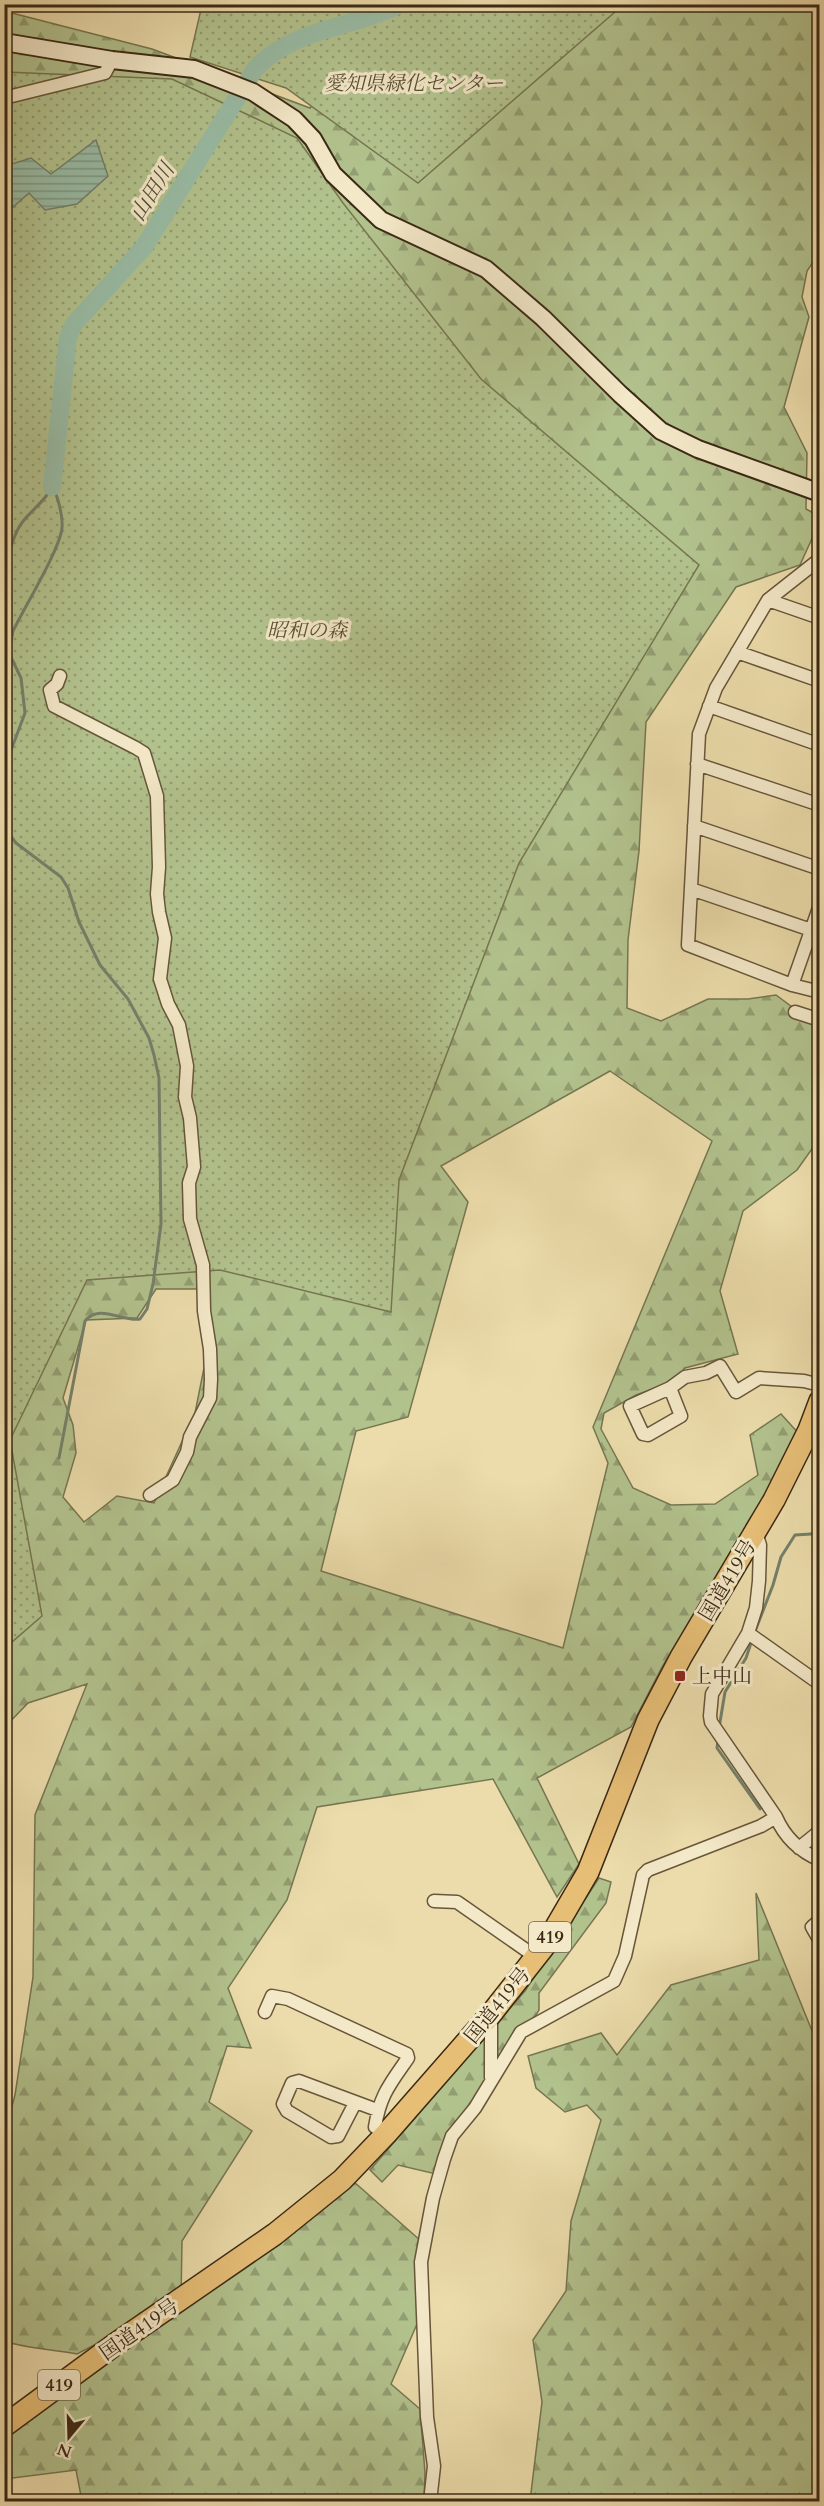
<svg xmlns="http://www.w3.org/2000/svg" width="824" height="2506" font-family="Cardo,'Noto Serif JP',serif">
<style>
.forest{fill:url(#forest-firs);stroke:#767651;stroke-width:1.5;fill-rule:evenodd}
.park{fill:url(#park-dots);stroke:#767651;stroke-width:1.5}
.water{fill:url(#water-rules);stroke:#73816b;stroke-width:1.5}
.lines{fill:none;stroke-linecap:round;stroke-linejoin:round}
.stream{stroke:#73816b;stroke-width:3}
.river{stroke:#99bca5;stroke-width:18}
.street-casing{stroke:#67563a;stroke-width:15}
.secondary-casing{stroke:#3b2915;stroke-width:20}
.highway-casing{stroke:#3b2915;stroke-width:24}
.street{stroke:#f3e8c8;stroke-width:12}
.secondary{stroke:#f3e8c8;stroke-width:16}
.highway{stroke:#e6be76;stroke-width:21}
.poi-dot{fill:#8f2418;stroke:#f3e8c8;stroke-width:2}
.labels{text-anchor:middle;stroke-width:6;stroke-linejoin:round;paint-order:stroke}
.shield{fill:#f3e8c8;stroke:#72624b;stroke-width:1.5}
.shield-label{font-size:18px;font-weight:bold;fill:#3b2915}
.park-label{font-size:20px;font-style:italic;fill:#594f33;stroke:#f3e8c8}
.street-label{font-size:20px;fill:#3b2915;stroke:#f3e8c8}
.poi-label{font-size:20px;fill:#3b2915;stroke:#f3e8c8;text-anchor:start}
.water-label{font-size:21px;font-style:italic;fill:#524e39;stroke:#f3e8c8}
</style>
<defs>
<pattern id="forest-firs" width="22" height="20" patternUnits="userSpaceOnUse" patternTransform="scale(1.5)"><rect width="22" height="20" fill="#b2c28d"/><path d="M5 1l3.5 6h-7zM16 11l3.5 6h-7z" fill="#929e72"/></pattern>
<pattern id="park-dots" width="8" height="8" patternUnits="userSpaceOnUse" patternTransform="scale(1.5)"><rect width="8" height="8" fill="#b2c28d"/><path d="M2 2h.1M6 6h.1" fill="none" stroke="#929e72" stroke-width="1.8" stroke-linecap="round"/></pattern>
<pattern id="water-rules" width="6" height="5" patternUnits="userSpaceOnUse" patternTransform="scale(1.5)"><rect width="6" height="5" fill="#99bca5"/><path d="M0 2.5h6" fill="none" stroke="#7e9985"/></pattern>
</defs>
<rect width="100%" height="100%" fill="#ecdcab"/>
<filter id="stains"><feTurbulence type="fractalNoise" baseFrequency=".00333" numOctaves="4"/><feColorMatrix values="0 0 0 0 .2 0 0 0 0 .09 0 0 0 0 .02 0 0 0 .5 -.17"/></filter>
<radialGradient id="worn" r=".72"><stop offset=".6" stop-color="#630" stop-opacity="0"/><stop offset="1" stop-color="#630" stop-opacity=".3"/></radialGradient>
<path class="forest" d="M396,5H820L819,253L807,271L802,297L809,317L784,407L807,453L806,509L819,516V523L800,565L736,587L646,722L639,851L628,940L627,1008L661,1021L708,999H748L776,995L819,1027V1139L797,1170L743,1211L720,1291L738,1354L685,1368L675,1381L636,1395L604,1413L601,1429L633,1488L671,1505L715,1504L758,1475L750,1435L781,1414L801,1436L662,1667L631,1727L537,1778L579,1864L557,1897L493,1779L317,1807L287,1900L228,1988L251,2048L227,2046L209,2102L252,2131L182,2241L181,2300L77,2354C53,2349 28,2349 4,2341V2135L15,2095L33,1977L35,1815L87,1684L28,1703L5,1727L4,11L152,49L310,108ZM610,1071L712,1141L593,1427L608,1463L563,1648L321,1571L356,1431L408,1417L468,1202L441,1166ZM156,1289H199L207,1353L195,1413L154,1503L117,1496L84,1522L63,1497L76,1453L73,1425L63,1398L86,1320L137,1318Z
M599,1878L611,1882L606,1903L539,1993V2010L436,2174L398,2165L382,2182L370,2170L525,1991Z
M756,1893L819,2048V2501H530L542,2402L533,2340L566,2291L571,2221L601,2120L587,2105L565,2112L536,2088L528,2056L601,2033L617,2055L671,1985L759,1960Z
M353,2181L421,2241L417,2324L391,2384L420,2409L425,2473L424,2501H82L76,2470L5,2479L4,2438L240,2269Z"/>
<path class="park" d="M202,5V4L623,5L418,183L286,88L190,57Z
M5,72L172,79L297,138L343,203L481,379L699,565L519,863L399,1180L391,1312L220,1270L87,1280L10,1440L42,1616L5,1648Z"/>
<path class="water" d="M96,140L108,176L77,204L45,210L29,193L5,214V166L31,158L51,174Z"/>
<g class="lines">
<path class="stream" d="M4,569C10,553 13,533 24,520C34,508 45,501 52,487C58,495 63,517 62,528C60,549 24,608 13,631L9,653L21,678L25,713L4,769
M4,827L16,843L61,877L68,888L79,922L100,965L128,999L149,1038L154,1055L159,1078L161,1224L153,1284L147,1309L140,1319C122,1322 99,1303 85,1321L59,1458
M754,1634L773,1585L781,1557L795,1535L811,1534L820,1530
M719,1728L725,1692L746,1658L752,1640
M718,1740L717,1748L760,1809"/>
<path class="river" d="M52,487L68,337L74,324L144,247L255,69C295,27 352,29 401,4"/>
<defs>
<path id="street" d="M4,98L105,73L112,60
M820,559L768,600L716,688L699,734L688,945L792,985L820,992
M768,600L820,618
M737,652L820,681
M60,676L57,684L50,690L54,706L136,748L144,753L157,796L159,867L157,894L159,912L165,938L160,979L168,1004L179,1025L187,1066L185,1097L190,1118L194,1167L189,1183L190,1219L203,1265L204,1311L210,1349L211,1379L210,1398L190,1437L187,1452L173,1480L150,1495
M709,706L820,745
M697,764L820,805
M694,826L820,869
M691,889L820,933
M792,985L820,905
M795,1012L820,1020
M670,1388L681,1416L648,1435L643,1434L630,1406L670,1388L685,1377L706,1373L720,1366L736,1392L759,1378L804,1381L820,1385
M756,1533L760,1545L759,1581L756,1608L748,1633L712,1694L710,1716L711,1722L776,1817C785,1838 799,1851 820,1860
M748,1633L820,1684
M799,1848L820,1831
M434,1901L457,1902L536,1957
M820,1920L812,1927L820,1941
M265,2012L272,1996L288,1999L407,2054L408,2058C390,2084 380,2095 375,2127L386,2134
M491,2014V2078
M355,2103L338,2136L331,2137L287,2111L283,2104L292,2083L299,2081L377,2110
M430,2502L434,2466L427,2417L421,2262L433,2198L444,2159L452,2136L475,2108L521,2032L614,1981L625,1956L643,1875L648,1870L761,1826L776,1817"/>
<path id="secondary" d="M4,42L112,60L194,69L253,92L294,119L313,139L333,174L381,220L486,269L543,318L620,394L661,431L698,449L820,493"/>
<path id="highway" d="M4,2426L114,2345L275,2234L342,2180L386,2134L491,2014L546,1944L588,1872L648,1720L681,1657L774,1500L809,1430L820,1401"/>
</defs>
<use href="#street" class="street-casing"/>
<use href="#secondary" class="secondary-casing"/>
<use href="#highway" class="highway-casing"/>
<use href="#street" class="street"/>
<use href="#secondary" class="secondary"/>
<use href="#highway" class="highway"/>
</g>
<rect class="poi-dot" x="674" y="1670" width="12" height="12" rx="3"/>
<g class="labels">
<g class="shield">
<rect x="529" y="1922" width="42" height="30" rx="4.5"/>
<rect x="38" y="2370" width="42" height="30" rx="4.5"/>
</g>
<g class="shield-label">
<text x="550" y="1943">419</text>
<text x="59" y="2391">419</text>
</g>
<g class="park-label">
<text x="414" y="90">愛知県緑化センター</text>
<text x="307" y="637">昭和の森</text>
</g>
<g class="street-label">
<text transform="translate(727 1580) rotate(-59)" y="7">国道419号</text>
<text transform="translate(497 2005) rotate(-51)" y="7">国道419号</text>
<text transform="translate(139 2329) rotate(-35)" y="7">国道419号</text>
</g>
<g class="poi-label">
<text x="692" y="1683">上中山</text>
</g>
<g class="water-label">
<text transform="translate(152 192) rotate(-58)" y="7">山田川</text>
</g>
</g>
<rect width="824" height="2506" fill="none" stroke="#ecdcab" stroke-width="24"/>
<rect x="6" y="6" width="812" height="2494" fill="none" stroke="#3b2915" stroke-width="3"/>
<rect x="12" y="12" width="800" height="2482" fill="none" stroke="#3b2915" stroke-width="1.5"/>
<g transform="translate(69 2437) rotate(199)" stroke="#f3e8c8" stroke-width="4.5" paint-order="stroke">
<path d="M0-4.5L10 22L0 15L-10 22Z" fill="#3b2915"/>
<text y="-9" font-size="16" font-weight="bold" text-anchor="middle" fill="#3b2915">N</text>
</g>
<rect width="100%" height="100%" filter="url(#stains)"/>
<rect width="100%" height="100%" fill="url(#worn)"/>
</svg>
